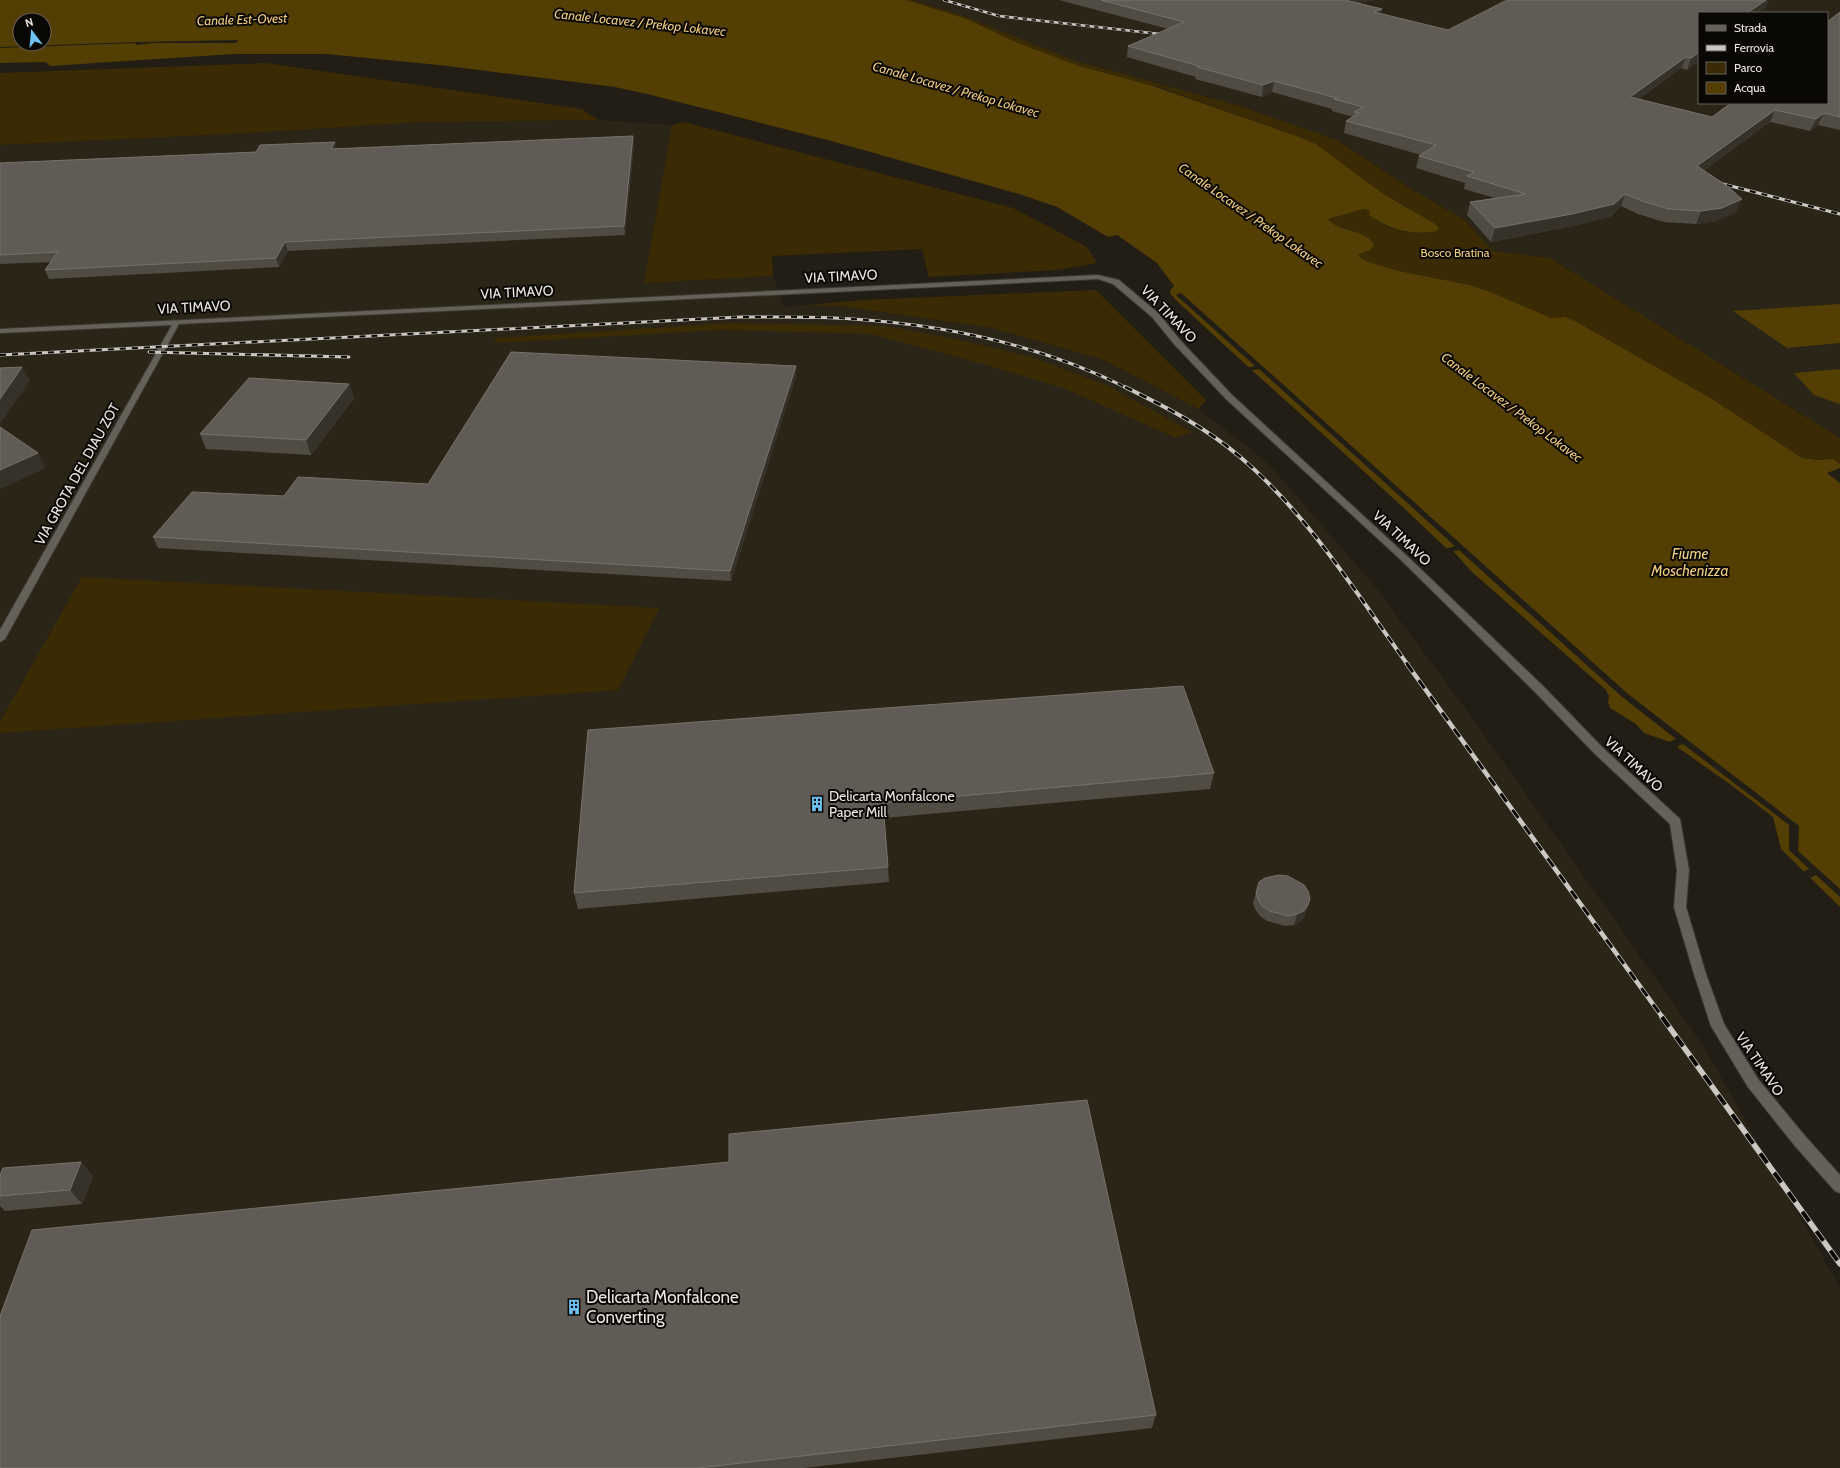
<svg xmlns="http://www.w3.org/2000/svg" width="1840" height="1468" font-family="Cabin,sans-serif">
<style>
.built{fill:#2b2517;fill-rule:evenodd}
.green{fill:#3b2b05}
.water{fill:#533e04;fill-rule:evenodd}
.pier{fill:#221e16}
.lines{fill:none;stroke-linecap:round;stroke-linejoin:round}
.minor-casing{stroke:#3c3934;stroke-width:2}
.minor{fill:#656158;fill-rule:evenodd}
.rail-far4-casing{stroke:#cbc8c3;stroke-width:2.5}
.rail-far3-casing{stroke:#cbc8c3;stroke-width:3}
.rail-far2-casing{stroke:#cbc8c3;stroke-width:4}
.rail-far1-casing{stroke:#cbc8c3;stroke-width:4.5}
.rail-casing{stroke:#cbc8c3;stroke-width:5.5}
.rail-far4{stroke:#0a0805;stroke-width:1.5;stroke-dasharray:4.5;stroke-linecap:butt}
.rail-far3{stroke:#0a0805;stroke-width:2;stroke-dasharray:6;stroke-linecap:butt}
.rail-far2{stroke:#0a0805;stroke-width:2.5;stroke-dasharray:8;stroke-linecap:butt}
.rail-far1{stroke:#0a0805;stroke-width:3;stroke-dasharray:10;stroke-linecap:butt}
.rail{stroke:#0a0805;stroke-width:4;stroke-dasharray:12;stroke-linecap:butt}
.wall{fill:#504c44}
.shaded-wall{fill:#36322a}
.building{fill:#605c55;stroke:#76726b}
.labels{text-anchor:middle;stroke-width:4;stroke-linejoin:round;paint-order:stroke}
.far-park-label{font-size:12px;fill:#f2ce80;stroke:#0a0805}
.far-water-label{font-size:13px;font-style:italic;fill:#efcb7e;stroke:#0a0805}
.street-label{font-size:14px;fill:#eae7e2;stroke:#0a0805}
.poi-label{font-size:14px;fill:#eae7e2;stroke:#0a0805;text-anchor:start}
.water-label{font-size:15px;font-style:italic;fill:#efcb7e;stroke:#0a0805}
.near-poi-label{font-size:17px;fill:#eae7e2;stroke:#0a0805;text-anchor:start}
</style>
<rect width="100%" height="100%" fill="#221e16"/>
<path class="built" d="M912,0H1840V438L1550,258L1493,251L1465,220L1418,193L1337,140L1240,106L1076,61L964,16ZM1699,13H1827V103H1699Z
M598,120L672,125L644,283L773,276L784,307L806,305L840,306L992,328L1101,359L1199,409L1269,464L1377,589L1475,722L1704,1047L1840,1288V1468H0V145L250,133L421,122Z"/>
<path class="green" d="M906,0H912L964,16L1076,61L1240,106L1337,140L1418,193L1465,220L1493,251L1550,258L1840,438V464L1833,459L1818,460L1802,458L1709,397L1575,321L1565,317L1551,318L1493,293L1470,285L1399,271L1372,263L1364,260L1358,255L1370,250L1356,232L1333,224L1328,219L1363,209L1370,211C1381,231 1407,233 1428,233L1407,207L1382,193L1316,144L1294,135L1162,88L1079,66L1016,42L964,18Z
M266,63L582,109L598,120L421,122L250,133L0,145V73Z
M684,122L1013,208L1087,247L1097,263L1058,270L929,277L922,249L772,256L773,276L644,283L672,125Z
M1096,290L1206,400L1199,409L1101,359L992,328L840,306L806,305L863,300Z
M731,323L885,326L960,340L1034,358L1106,385L1192,432L1176,438L1066,389L987,365L872,334L721,330L494,343L496,338Z
M82,577L659,608L618,690L0,733V722Z"/>
<path class="water" d="M0,0H906L964,18L1016,42L1079,66L1150,85L1294,135L1316,144L1382,193L1435,224L1439,228L1437,231C1412,236 1390,230 1369,215L1370,211L1363,209L1328,219C1339,233 1367,228 1374,246L1370,250L1358,255L1364,260L1372,263L1399,271L1470,285L1493,293L1551,318L1565,317L1575,321L1709,397L1802,458L1818,460L1833,459L1840,464V468L1827,473L1840,483V907L1781,849L1773,817L1731,785L1670,742L1644,733L1636,724L1610,708L1608,702L1609,696L1606,690L1472,572L1453,551L1447,549C1359,464 1266,385 1177,301L1170,293L1171,289L1174,286L1157,263L1117,235L1108,237L1057,207L1019,194L835,142L647,94L615,87L439,65L326,54H234L50,66L46,62L0,63ZM20,20H44V44H20Z
M1840,304V343L1787,348L1733,311Z
M1840,369V404L1814,395L1794,373Z"/>
<path class="pier" d="M238,40L236,43H153L136,45V43L0,48V47L137,42Z
M1181,293L1628,694L1799,826L1798,851L1840,889V897L1816,875L1807,879L1801,873L1809,869L1789,850V825L1683,744L1674,748L1667,743L1676,739L1621,696L1459,550L1450,552L1446,550L1445,549L1455,546L1259,369L1248,371L1245,368L1255,366L1176,295Z"/>
<g class="lines">
<defs>
<path id="minor" d="M1098,275L1119,280L1158,313L1180,340L1232,395L1406,555L1543,686L1603,748L1680,819L1689,870L1686,907L1706,974L1724,1024L1758,1079L1805,1136L1840,1175V1193L1835,1191L1795,1146L1748,1087L1711,1026L1694,974L1674,907L1677,870L1670,824L1595,754L1535,692L1400,559L1226,399L1174,344L1152,317L1113,284L1098,279L179,324L5,639L0,642V630L172,325L0,333V329Z"/>
</defs>
<use href="#minor" class="minor-casing"/>
<use href="#minor" class="minor"/>
<defs>
<path id="rail-far4" d="M944,0L999,16L1169,35"/>
<path id="rail-far3" d="M1715,182L1840,214
M149,352L349,357
M0,355L741,317C778,317 816,316 853,319C946,325 1043,346 1127,388"/>
<path id="rail-far2" d="M1125,387C1164,406 1205,427 1239,456C1307,513 1356,593 1408,665"/>
<path id="rail-far1" d="M1407,664L1663,1018"/>
<path id="rail" d="M1662,1017L1840,1264"/>
</defs>
<use href="#rail-far4" class="rail-far4-casing"/>
<use href="#rail-far3" class="rail-far3-casing"/>
<use href="#rail-far2" class="rail-far2-casing"/>
<use href="#rail-far1" class="rail-far1-casing"/>
<use href="#rail" class="rail-casing"/>
<use href="#rail-far4" class="rail-far4"/>
<use href="#rail-far3" class="rail-far3"/>
<use href="#rail-far2" class="rail-far2"/>
<use href="#rail-far1" class="rail-far1"/>
<use href="#rail" class="rail"/>
</g>
<path class="wall" d="M1059,0H1373L1357,3L1382,9L1381,14L1448,30L1766,8L1699,13V61L1687,70L1681,68L1639,99L1712,117L1827,103L1840,12V130L1818,125L1810,131L1770,122L1703,171L1736,212L1716,221L1696,224L1664,222L1638,214L1621,206L1610,217L1568,227L1491,242L1467,215L1470,202L1495,198L1464,189L1465,183L1416,168L1419,156L1421,155L1344,133L1346,121L1353,117L1332,111V109L1272,92L1262,97L1195,79L1196,77L1127,57L1128,46L1168,29Z
M633,136L634,144L625,235L288,251L279,267L49,279L45,270L51,262L0,264V163Z
M796,366V376L731,581L158,548L153,537L284,496L428,484Z
M349,384L354,398L311,455L206,449L200,434Z
M588,730L1214,773L1210,789L884,818L888,867L889,882L578,909L574,893Z
M1259,882L1305,916L1301,921L1294,925L1285,926L1267,921L1260,916L1255,909L1253,903Z
M81,1162L93,1176L82,1204L5,1211L0,1206V1175Z
M1156,1415L1152,1428L804,1468H0Z"/>
<path class="shaded-wall" d="M1333,0H1373L1331,8Z
M1766,0H1769L1766,8L1758,13H1747Z
M1382,9L1380,20L1374,12Z
M1699,52V61L1687,70L1691,58Z
M1686,57L1681,68L1626,109L1630,97Z
M1274,81L1272,92L1262,97L1263,85Z
M1775,110L1770,122L1692,179L1697,166Z
M1824,113L1818,125L1810,131L1816,119Z
M633,136L634,144L625,235L624,226Z
M335,142L337,150L331,149Z
M1625,194L1621,206L1610,217L1568,227L1491,242L1495,228Z
M1742,199L1736,212L1716,221L1696,224L1701,211Z
M285,242L288,251L279,267L276,258Z
M796,366V376L731,581L730,571Z
M22,367L30,381L0,424V399Z
M349,384L354,398L311,455L306,440Z
M38,453L46,468L0,489V470Z
M1308,905L1305,916L1301,921L1294,925L1297,914Z
M81,1162L93,1176L82,1204L70,1190Z"/>
<path class="building" d="M1101,0H1345L1382,9L1374,12L1448,30L1507,0H1766L1747,13H1699V52L1691,58L1686,57L1630,97L1712,117L1731,103H1827V22L1840,12V117L1824,113L1816,119L1775,110L1697,166L1726,185L1742,199L1722,208L1701,211L1669,209L1642,201L1625,194L1614,204L1572,214L1495,228L1470,202L1526,194L1467,176L1474,172L1419,156L1436,145L1346,121L1359,113L1354,112L1363,107L1334,99L1337,98L1274,81L1263,85L1197,67L1199,66L1128,46L1184,22Z
M633,136L624,226L285,242L276,258L45,270L58,252L0,255V163L256,152L260,145L335,142L331,149Z
M511,352L796,366L730,571L153,537L192,492L284,496L298,477L428,484Z
M22,367L0,399V368Z
M249,378L349,384L306,440L200,434Z
M0,427L38,453L0,470Z
M1183,686L1214,773L883,803L888,867L574,893L588,730Z
M1279,875L1288,876L1304,885L1308,891L1310,899L1308,905L1304,911L1297,914L1288,916L1270,911L1262,906L1258,899L1256,893L1259,882L1265,878Z
M1087,1100L1156,1415L698,1468H0V1316L32,1230L729,1162V1134Z
M81,1162L70,1190L0,1196V1175L3,1168Z"/>
<defs>
<symbol id="building-bare" viewBox="-9 -9 18 18"><path d="M-4-6H4V6H1V3H-1V6H-4ZM-2.5-4.3h1.7v1.8h-1.7ZM.8-4.3h1.7v1.8H.8ZM-2.5-1h1.7V.8h-1.7ZM.8-1h1.7V.8H.8Z" fill="#6dc2f3" stroke="#0a0805" stroke-width="2.5" paint-order="stroke"/></symbol>
</defs>
<g fill-rule="evenodd">
<use href="#building-bare" x="806" y="793" width="22" height="22"/>
<use href="#building-bare" x="563" y="1296" width="22" height="22"/>
</g>
<g class="labels">
<g class="far-park-label">
<text x="1455" y="257">Bosco Bratina</text>
</g>
<g class="far-water-label">
<text transform="translate(242 19) rotate(-2)" y="5">Canale Est-Ovest</text>
<text transform="translate(640 22) rotate(6)" y="5">Canale Locavez / Prekop Lokavec</text>
<text transform="translate(956 89) rotate(16)" y="5">Canale Locavez / Prekop Lokavec</text>
<text transform="translate(1251 215) rotate(35)" y="5">Canale Locavez / Prekop Lokavec</text>
<text transform="translate(1512 407) rotate(37)" y="5">Canale Locavez / Prekop Lokavec</text>
</g>
<g class="street-label">
<text transform="translate(841 276) rotate(-3)" y="5">VIA TIMAVO</text>
<text transform="translate(517 292) rotate(-3)" y="5">VIA TIMAVO</text>
<text transform="translate(194 307) rotate(-3)" y="5">VIA TIMAVO</text>
<text transform="translate(1169 314) rotate(46)" y="5">VIA TIMAVO</text>
<text transform="translate(77 474) rotate(-61)" y="5">VIA GROTA DEL DIAU ZOT</text>
<text transform="translate(1402 538) rotate(43)" y="5">VIA TIMAVO</text>
<text transform="translate(1634 764) rotate(43)" y="5">VIA TIMAVO</text>
<text transform="translate(1760 1064) rotate(56)" y="5">VIA TIMAVO</text>
</g>
<g class="poi-label">
<text x="829" y="801">Delicarta Monfalcone<tspan x="829" dy="16">Paper Mill</tspan></text>
</g>
<g class="water-label">
<text x="1690" y="559">Fiume<tspan x="1690" dy="17">Moschenizza</tspan></text>
</g>
<g class="near-poi-label">
<text x="586" y="1303">Delicarta Monfalcone<tspan x="586" dy="20">Converting</tspan></text>
</g>
</g>
<rect x="1698" y="12" width="130" height="92" fill="#0a0805" stroke="#64615d"/>
<rect x="1706" y="25" width="20" height="6" fill="#656158" stroke="#64615d"/>
<text x="1734" y="32" font-size="12" fill="#eae7e2">Strada</text>
<rect x="1706" y="45" width="20" height="6" fill="#cbc8c3" stroke="#64615d"/>
<text x="1734" y="52" font-size="12" fill="#eae7e2">Ferrovia</text>
<rect x="1706" y="62" width="20" height="12" fill="#3b2b05" stroke="#64615d"/>
<text x="1734" y="72" font-size="12" fill="#eae7e2">Parco</text>
<rect x="1706" y="82" width="20" height="12" fill="#533e04" stroke="#64615d"/>
<text x="1734" y="92" font-size="12" fill="#eae7e2">Acqua</text>
<g transform="translate(32 32) rotate(344)"><circle r="19" fill="#0a0805" stroke="#64615d"/>
<path d="M0-3L7 15L0 10L-7 15Z" fill="#6dc2f3"/>
<text y="-6" font-size="11" font-weight="bold" text-anchor="middle" fill="#eae7e2">N</text>
</g>
</svg>
